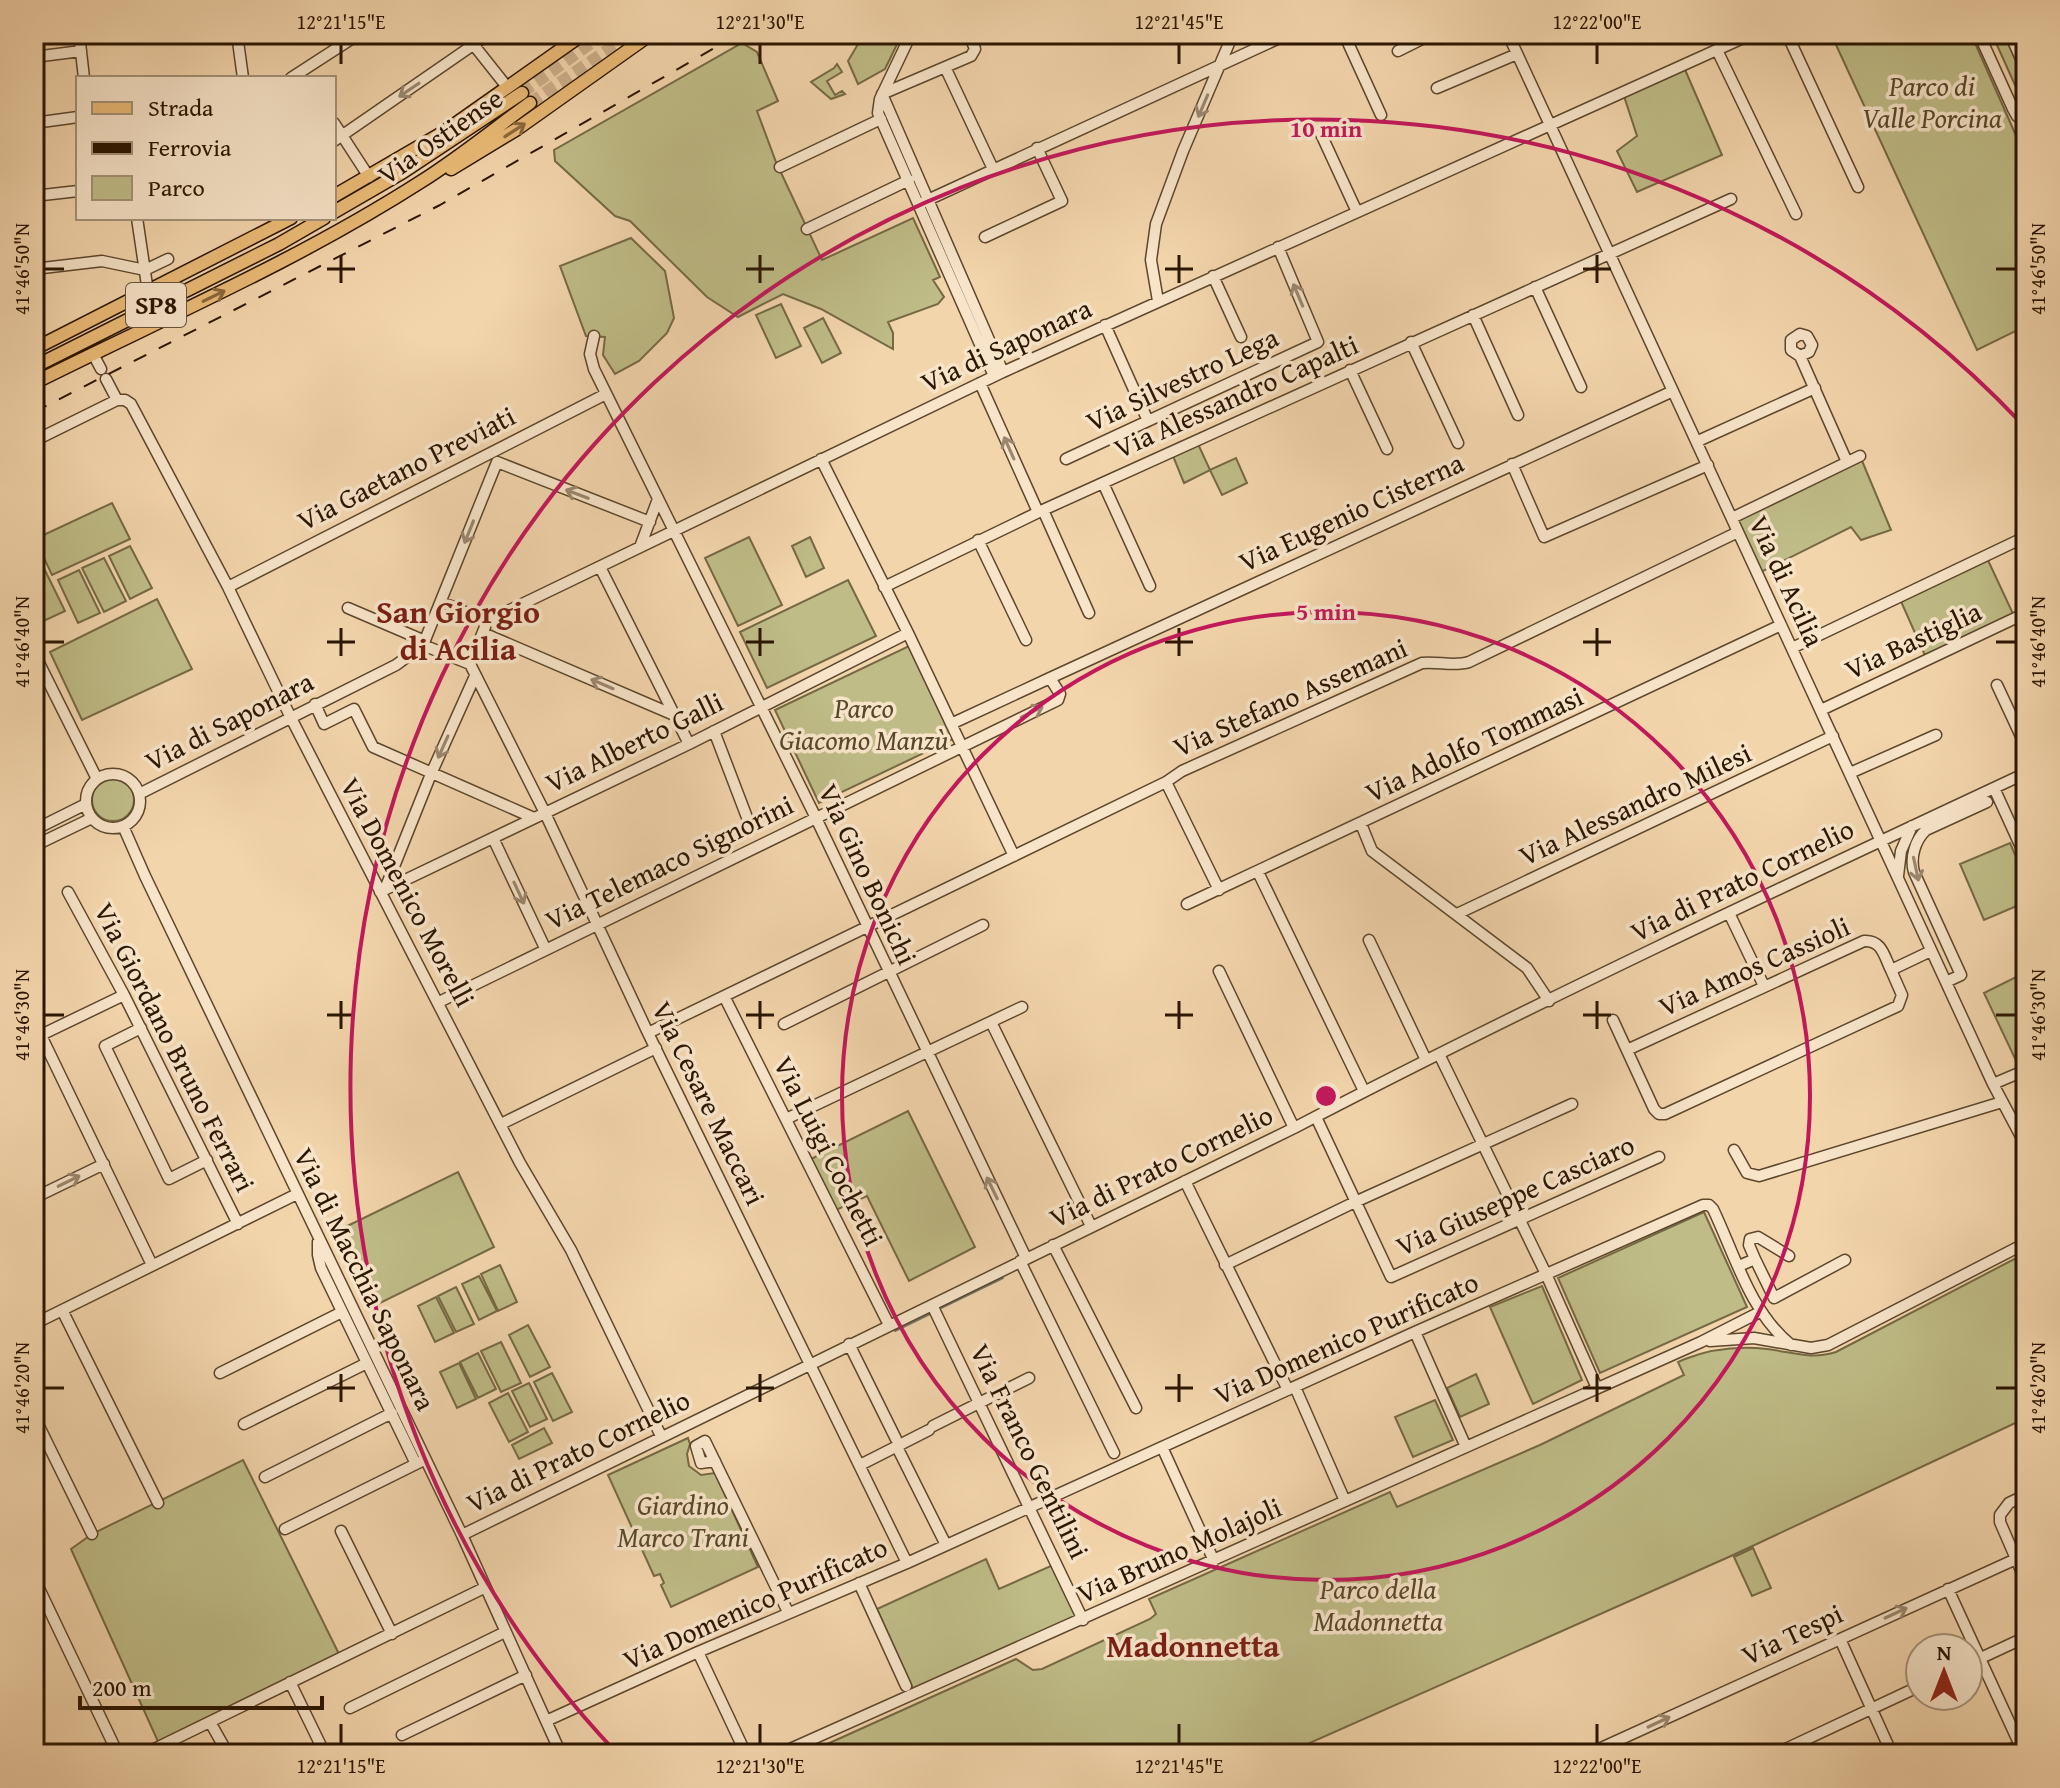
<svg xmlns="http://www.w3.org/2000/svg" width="2060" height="1788" font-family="'Gentium Book Plus',serif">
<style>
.green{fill:#bfbc87;stroke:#756944;stroke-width:2}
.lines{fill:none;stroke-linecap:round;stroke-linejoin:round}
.stream{stroke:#6f776b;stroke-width:2}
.major-tunnel{stroke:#cbaf8a;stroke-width:12;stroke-dasharray:12 6;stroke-linecap:butt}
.minor-casing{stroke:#5d462c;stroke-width:13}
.major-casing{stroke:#2b1601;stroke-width:15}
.minor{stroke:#f7e4c9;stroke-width:10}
.major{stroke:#eaba76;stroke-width:12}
.rail{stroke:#2b1601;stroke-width:2;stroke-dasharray:14 14;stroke-linecap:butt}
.oneway{stroke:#9b876f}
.oneway2{stroke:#8a683c}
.ticks{fill:none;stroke:#2b1601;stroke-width:3}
.ring{fill:none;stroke:#c2185b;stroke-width:4}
.labels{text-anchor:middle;stroke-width:7;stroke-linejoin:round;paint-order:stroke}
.shield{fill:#f7e4c9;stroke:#68543d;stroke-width:2}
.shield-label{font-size:26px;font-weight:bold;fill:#2b1601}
.park-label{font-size:28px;font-style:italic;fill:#574829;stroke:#f7e4c9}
.street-label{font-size:28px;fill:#2b1601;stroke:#f7e4c9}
.quarter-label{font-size:32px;font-weight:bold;fill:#7a1f14;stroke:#f7e4c9}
.centre{fill:#c2185b;stroke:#f7e4c9;stroke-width:4}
.ring-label{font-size:24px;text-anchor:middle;font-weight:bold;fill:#c2185b;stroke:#f7e4c9;stroke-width:7;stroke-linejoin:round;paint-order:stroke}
.neatline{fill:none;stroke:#2b1601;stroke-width:3}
.ticks-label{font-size:20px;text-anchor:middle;fill:#2b1601}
</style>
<rect width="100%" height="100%" fill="#f3d5ac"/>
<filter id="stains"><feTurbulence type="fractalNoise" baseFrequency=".0025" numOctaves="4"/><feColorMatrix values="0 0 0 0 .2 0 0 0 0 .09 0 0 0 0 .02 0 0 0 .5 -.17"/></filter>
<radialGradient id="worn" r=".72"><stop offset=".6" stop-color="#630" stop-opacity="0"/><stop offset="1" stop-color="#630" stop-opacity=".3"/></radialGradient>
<path class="green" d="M864,34H902L885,69L858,84L848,61Z
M1831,34H1971L2026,158V326L1977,350Z
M1992,34H2004L2026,83L2024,105Z
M742,43L757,52L778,101L757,111L776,162L822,260L913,218L940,277L933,280L944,297L938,304L888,322L893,333V349L821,309L783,294L738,317L707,297L630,221L615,216L555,161L554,150Z
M837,64L842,72L827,81L835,95L842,91L845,94L831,99L811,82L834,68Z
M1683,65L1722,155L1637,192L1617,151L1637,136L1623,93Z
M631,238L665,271L674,318L667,333L639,361L615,374L603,355L605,337L586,336L560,266Z
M781,304L801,346L776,358L756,315Z
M823,318L841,353L822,363L804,328Z
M1198,444L1210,470L1236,458L1247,483L1222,495L1210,470L1184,483L1173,456Z
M1860,456L1891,530L1861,540L1851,527L1757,574L1730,520Z
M112,503L130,539L52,575L35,539Z
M749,537L782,605L738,626L705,558Z
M810,537L824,568L806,577L792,546Z
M130,546L152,588L130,599L109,556Z
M34,548L65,611L35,625L34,623Z
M1986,556L2015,618L1927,660L1899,597Z
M104,558L126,601L104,612L82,568Z
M79,570L100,613L78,623L58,580Z
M848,580L876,636L767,688L740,632Z
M157,599L192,669L82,720L50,652Z
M909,646L953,739L819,803L775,710Z
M92 800a21 21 0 1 1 42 0a21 21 0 1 1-42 0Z
M2010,843L2026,880V902L1984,920L1960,864Z
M2026,972V1054L2022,1056L2026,1064L2019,1067L1984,993Z
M908,1111L975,1247L909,1281L867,1196L836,1210L811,1159Z
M458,1172L494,1247L376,1305L339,1230Z
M1704,1212L1747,1307L1600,1373L1558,1278Z
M2026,1253V1418L1731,1556L1285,1754H805L1016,1659L1033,1670L1042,1669L1150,1619L1156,1614L1149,1599L1390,1492L1397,1507L1540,1445L1684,1375L1678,1362L1685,1359C1711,1349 1740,1346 1767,1349C1792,1352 1811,1360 1836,1352Z
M500,1265L517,1302L498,1311L481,1274Z
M479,1276L497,1311L479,1320L462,1284Z
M1542,1286L1582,1380L1533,1404L1490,1307Z
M456,1287L474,1324L456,1332L438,1296Z
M436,1297L454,1333L435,1342L418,1306Z
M528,1325L550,1367L530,1377L509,1335Z
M501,1342L521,1383L501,1392L481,1351Z
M478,1353L496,1389L478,1398L460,1362Z
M459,1363L476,1399L457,1408L440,1372Z
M552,1373L572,1412L553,1421L534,1382Z
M1476,1374L1489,1404L1460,1417L1447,1388Z
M529,1383L547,1419L530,1427L512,1391Z
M508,1393L528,1432L509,1442L489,1403Z
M1435,1400L1453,1440L1413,1457L1395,1417Z
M544,1428L552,1443L519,1459L512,1445Z
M688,1438L690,1444L687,1454L689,1466L701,1475L715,1473L758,1567L671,1607L661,1585L664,1583L660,1574L654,1576L608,1475Z
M243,1460L341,1658L160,1746L71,1549L92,1534Z
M1753,1548L1771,1588L1752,1596L1734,1557Z
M986,1559L999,1589L1053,1565L1077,1617L913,1689L877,1609Z"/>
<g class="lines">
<path class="stream" d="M939,1309L1003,1278
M895,1331L930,1314"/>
<path class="major-tunnel" d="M522,93L603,34
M530,103L631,34"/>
<defs>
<path id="minor" d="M79,34L84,78
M237,34L243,78
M465,34L507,87
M911,34L880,99L878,113L994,376
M1344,34L1381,115
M1508,34L1993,1084L2026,1146
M1787,34L1858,187
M1979,34L2013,109L2017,116L2026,122
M2010,34L2026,70
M1717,50L1796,214
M1398,51L1422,39L1420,34
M34,57L81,51
M945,67L993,169
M291,78L359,34
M1437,88L1517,54
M882,94L1003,372
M882,94L971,56L975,49L969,34
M34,123L78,117
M334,123L369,177
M1321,134L1357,212
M334,141L489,34
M780,167L881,119
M34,196L78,191
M919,204L1288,34
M137,218L148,292
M807,229L909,180
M985,237L1062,201L1037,148
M34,269L102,261L145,270L168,259
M1213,276L1241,337
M1535,287L1581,387
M1158,301L1151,260L1156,224L1183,151L1233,34
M1473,315L1518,415
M1105,325L1148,421
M594,336L590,354L594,369L816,818L1026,1258
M1411,342L1458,443
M93,354L101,369
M1800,356L1809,352L1812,345L1807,336L1800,334L1791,340V350L1800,356L1847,462
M1350,370L1387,449
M106,379L117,400
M980,383L1038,512
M117,400H125L131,404L228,587L290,716L520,1163L571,1250L661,1436
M34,441L117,400
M1698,441L1815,388
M821,459L908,633L1014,856
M1066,459L1318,342L1278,247
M497,462L650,522
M1512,464L1544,537L1708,465
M1103,483L1150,586
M1043,510L1089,613
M1732,518L1860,456
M978,540L1026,640
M640,547L658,499
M600,567L689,744
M228,587L606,394
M884,587L1043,510L1731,199
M441,602L487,621
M348,608L425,641
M487,621L1003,372L1752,34
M483,633L674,715
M423,645L470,664L485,627
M1792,648L2023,538L2026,545
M34,653L97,779
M470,664L545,813L648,1033L907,1563
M1050,678L1673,391
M1997,685L2026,747
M315,704L324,724L354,709L373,747L534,818
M1821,710L2026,613
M714,731L748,820
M1850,773L1936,735
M86 801a27 27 0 1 1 54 0a27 27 0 1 1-54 0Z
M1166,782L1219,890
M1994,788L2026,858
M139,794L396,665L423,645L497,462
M1361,824L1372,851L1527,968L1549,1001
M123,826L145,876L462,1535L561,1754
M34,830L86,804
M493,838L545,948
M34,846L92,818
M1258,872L1364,1091
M1898,876L1901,851L1912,826
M385,889L431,774L475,676
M68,892L124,995L238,1224
M380,892L689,744L908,633
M1187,904L1781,625
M1729,913L1764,986
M1457,914L1833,736
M1369,940L1426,1060
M1219,971L1294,1128
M1946,982L1961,975L1914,872C1910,858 1915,840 1926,830L1987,802
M725,998L889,1325
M439,1002L1058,700L1060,694L1050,678L951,724
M1613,1020L1654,1109L1659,1114H1665L1898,1006L1902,995L1891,970
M34,1021L152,1265
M991,1022L1091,1226
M784,1024L983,925
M141,1028L105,1046L169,1179L207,1160
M648,1033L1166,782L1182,771L1422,663C1438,661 1453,667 1469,662L1738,532
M41,1035L124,995
M1627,1050L1864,941C1882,940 1884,956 1891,970L1931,951
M1439,1054L1546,1274L1597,1388
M1993,1084L2026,1070
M1316,1117L1391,1277L1659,1157
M786,1119L1022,1007
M501,1124L656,1048
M1734,1150L1747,1173L1759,1176L2002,1102
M1185,1181L1288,1390
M34,1198L104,1164
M318,1242V1255L321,1268L416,1464
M1053,1245L1136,1408
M1755,1259L1749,1245L1750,1239L1758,1237L1789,1256
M1020,1261L1114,1453
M1225,1265L1355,1202L1572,1104
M1739,1266L1755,1259L1774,1298L1845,1260
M932,1305L1083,1620
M62,1310L158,1503
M34,1324L297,1194
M1415,1332L1466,1447
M1710,1341L1754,1338L1811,1348L1828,1345L2026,1243
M849,1344L896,1439
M220,1373L342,1312
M1295,1387L1345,1501
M34,1416L92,1534
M244,1424L367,1363
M933,1426L1029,1378
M1162,1447L1214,1561
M899,1451L946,1545
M715,1461L701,1463L696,1446L705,1441L788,1612
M860,1465L929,1430
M265,1477L392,1413
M2026,1495L2009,1503L2000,1515V1522L2026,1582
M285,1529L420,1462
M341,1531L392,1634
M462,1535L1294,1128C1534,1003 1780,888 2026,773
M34,1578L118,1754
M859,1583L906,1686
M1948,1589L2024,1754
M1840,1639L1892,1754
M698,1652L746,1754
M1968,1664L2026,1637
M290,1682L325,1754
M350,1708L505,1632
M546,1721L698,1652L907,1563L1415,1332L1703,1205H1709L1713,1209C1735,1255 1750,1312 1791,1345
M210,1722L228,1754
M402,1735L526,1675
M34,1741L41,1754
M144,1754L484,1588
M779,1754L1701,1342L1760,1312
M1588,1754L2016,1559
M1775,1754L1920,1686
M2000,1754L2020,1745"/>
<path id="major" d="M451,169L517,129L651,34
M334,196L444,132L583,34
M334,212L403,172L522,93
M34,349L291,218
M34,367L279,244L324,218
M34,383C164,318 299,260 422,181C460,157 494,129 530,103"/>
</defs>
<use href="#minor" class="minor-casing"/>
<use href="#major" class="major-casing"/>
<use href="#minor" class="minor"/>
<use href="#major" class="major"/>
<path class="rail" d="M34,412L440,205L739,34"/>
</g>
<defs><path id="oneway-shaft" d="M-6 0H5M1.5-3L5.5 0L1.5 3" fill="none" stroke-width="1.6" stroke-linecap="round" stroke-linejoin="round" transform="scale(2)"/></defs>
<g class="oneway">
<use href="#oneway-shaft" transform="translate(409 90) rotate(146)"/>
<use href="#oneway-shaft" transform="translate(1203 106) rotate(113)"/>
<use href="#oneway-shaft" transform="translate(1298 295) rotate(-113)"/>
<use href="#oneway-shaft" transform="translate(1009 448) rotate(-114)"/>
<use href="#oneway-shaft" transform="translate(577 494) rotate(-159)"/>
<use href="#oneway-shaft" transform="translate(469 532) rotate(112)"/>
<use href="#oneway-shaft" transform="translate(602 684) rotate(-157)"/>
<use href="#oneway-shaft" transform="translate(1032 712) rotate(-26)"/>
<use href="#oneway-shaft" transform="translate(443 747) rotate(114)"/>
<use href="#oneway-shaft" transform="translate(1916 869) rotate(78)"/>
<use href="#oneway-shaft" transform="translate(519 893) rotate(65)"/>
<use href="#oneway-shaft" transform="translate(69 1181) rotate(-26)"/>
<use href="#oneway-shaft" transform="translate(992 1188) rotate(-116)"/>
<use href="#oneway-shaft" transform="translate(1896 1613) rotate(-25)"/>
<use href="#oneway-shaft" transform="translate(1659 1722) rotate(-25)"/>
</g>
<g class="oneway2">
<use href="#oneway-shaft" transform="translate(515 130) rotate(-33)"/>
<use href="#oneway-shaft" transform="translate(214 296) rotate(-26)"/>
</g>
<path class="ticks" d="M341,44V64M760,44V64M1179,44V64M1597,44V64M341,255V283M760,255V283M1179,255V283M1597,255V283M44,269H64M327,269H355M746,269H774M1165,269H1193M1583,269H1611M1996,269H2016M341,628V656M760,628V656M1179,628V656M1597,628V656M44,642H64M327,642H355M746,642H774M1165,642H1193M1583,642H1611M1996,642H2016M341,1001V1029M760,1001V1029M1179,1001V1029M1597,1001V1029M44,1015H64M327,1015H355M746,1015H774M1165,1015H1193M1583,1015H1611M1996,1015H2016M341,1374V1402M760,1374V1402M1179,1374V1402M1597,1374V1402M44,1388H64M327,1388H355M746,1388H774M1165,1388H1193M1583,1388H1611M1996,1388H2016M341,1724V1744M760,1724V1744M1179,1724V1744M1597,1724V1744"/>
<g class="ring">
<circle cx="1326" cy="1096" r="484"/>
<path d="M613 1749A967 967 0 0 1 2022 424"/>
</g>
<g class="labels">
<rect class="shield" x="126" y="283" width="60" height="44" rx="6"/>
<g class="shield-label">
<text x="156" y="314">SP8</text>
</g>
<g class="park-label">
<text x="1932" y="96">Parco di<tspan x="1932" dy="32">Valle Porcina</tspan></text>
<text x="864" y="718">Parco<tspan x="864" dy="32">Giacomo Manzù</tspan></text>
<text x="683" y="1515">Giardino<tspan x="683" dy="32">Marco Trani</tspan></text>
<text x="1378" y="1599">Parco della<tspan x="1378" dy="32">Madonnetta</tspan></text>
</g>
<g class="street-label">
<text transform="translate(440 136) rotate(-35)" y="10">Via Ostiense</text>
<text transform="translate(1006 345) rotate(-25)" y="10">Via di Saponara</text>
<text transform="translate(1182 379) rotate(-25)" y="10">Via Silvestro Lega</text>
<text transform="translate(1236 396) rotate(-24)" y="10">Via Alessandro Capalti</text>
<text transform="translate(406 468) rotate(-27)" y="10">Via Gaetano Previati</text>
<text transform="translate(1351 512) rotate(-25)" y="10">Via Eugenio Cisterna</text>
<text transform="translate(1787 581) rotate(65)" y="10">Via di Acilia</text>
<text transform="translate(1913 640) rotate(-25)" y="10">Via Bastiglia</text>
<text transform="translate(1290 697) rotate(-24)" y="10">Via Stefano Assemani</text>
<text transform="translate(229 721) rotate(-27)" y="10">Via di Saponara</text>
<text transform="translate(634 742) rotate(-26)" y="10">Via Alberto Galli</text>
<text transform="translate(1474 744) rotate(-25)" y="10">Via Adolfo Tommasi</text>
<text transform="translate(1635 804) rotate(-25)" y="10">Via Alessandro Milesi</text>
<text transform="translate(669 862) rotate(-26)" y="10">Via Telemaco Signorini</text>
<text transform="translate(868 874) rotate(65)" y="10">Via Gino Bonichi</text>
<text transform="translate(1742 880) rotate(-26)" y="10">Via di Prato Cornelio</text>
<text transform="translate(408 892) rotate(62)" y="10">Via Domenico Morelli</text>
<text transform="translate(1754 966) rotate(-24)" y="10">Via Amos Cassioli</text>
<text transform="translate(175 1047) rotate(63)" y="10">Via Giordano Bruno Ferrari</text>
<text transform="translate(709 1103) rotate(64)" y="10">Via Cesare Maccari</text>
<text transform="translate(829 1151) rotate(63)" y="10">Via Luigi Cochetti</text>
<text transform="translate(1161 1166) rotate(-26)" y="10">Via di Prato Cornelio</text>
<text transform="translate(1515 1195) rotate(-24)" y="10">Via Giuseppe Casciaro</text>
<text transform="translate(365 1279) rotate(64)" y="10">Via di Macchia Saponara</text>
<text transform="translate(1346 1338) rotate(-24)" y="10">Via Domenico Purificato</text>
<text transform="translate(578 1451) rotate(-26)" y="10">Via di Prato Cornelio</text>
<text transform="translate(1030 1451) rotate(64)" y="10">Via Franco Gentilini</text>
<text transform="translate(1179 1550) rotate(-24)" y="10">Via Bruno Molajoli</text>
<text transform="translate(755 1603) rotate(-24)" y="10">Via Domenico Purificato</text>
<text transform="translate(1792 1634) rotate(-25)" y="10">Via Tespi</text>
</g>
<g class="quarter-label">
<text x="458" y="623">San Giorgio<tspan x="458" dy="37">di Acilia</tspan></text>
<text x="1193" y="1657">Madonnetta</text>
</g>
</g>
<circle cx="1326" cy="1096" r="12" class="centre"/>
<g class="ring-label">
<text x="1326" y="137">10 min</text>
<text x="1326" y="620">5 min</text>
</g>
<rect width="2060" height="1788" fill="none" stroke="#f3d5ac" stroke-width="88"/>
<rect x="76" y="76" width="260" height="144" fill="#f7e4c9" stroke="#a59279" stroke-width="2"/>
<rect x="92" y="102" width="40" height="12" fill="#eaba76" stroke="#a59279" stroke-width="2"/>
<text x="148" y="116" font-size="24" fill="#2b1601">Strada</text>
<rect x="92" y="142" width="40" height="12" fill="#2b1601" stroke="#a59279" stroke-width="2"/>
<text x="148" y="156" font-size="24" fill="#2b1601">Ferrovia</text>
<rect x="92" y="176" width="40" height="24" fill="#bfbc87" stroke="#a59279" stroke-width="2"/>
<text x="148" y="196" font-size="24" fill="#2b1601">Parco</text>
<g transform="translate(1944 1672)"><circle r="38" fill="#f7e4c9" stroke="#a59279" stroke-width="2"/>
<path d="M0-6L14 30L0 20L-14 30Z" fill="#8f2418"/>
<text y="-12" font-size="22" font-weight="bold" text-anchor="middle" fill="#2b1601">N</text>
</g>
<path d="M80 1696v12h242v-12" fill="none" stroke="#2b1601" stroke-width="4"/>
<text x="92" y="1696" font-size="24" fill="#2b1601" stroke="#f7e4c9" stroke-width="6" paint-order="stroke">200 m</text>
<rect x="44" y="44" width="1972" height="1700" class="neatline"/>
<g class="ticks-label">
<text x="341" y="29">12°21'15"E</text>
<text x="760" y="29">12°21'30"E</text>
<text x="1179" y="29">12°21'45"E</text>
<text x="1597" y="29">12°22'00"E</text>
<text transform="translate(22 269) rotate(-90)" y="7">41°46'50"N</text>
<text transform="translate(2038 269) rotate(-90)" y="7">41°46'50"N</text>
<text transform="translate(22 642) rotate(-90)" y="7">41°46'40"N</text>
<text transform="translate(2038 642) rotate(-90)" y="7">41°46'40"N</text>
<text transform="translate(22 1015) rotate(-90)" y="7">41°46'30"N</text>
<text transform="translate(2038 1015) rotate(-90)" y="7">41°46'30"N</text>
<text transform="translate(22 1388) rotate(-90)" y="7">41°46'20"N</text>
<text transform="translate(2038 1388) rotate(-90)" y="7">41°46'20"N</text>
<text x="341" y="1773">12°21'15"E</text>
<text x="760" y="1773">12°21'30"E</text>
<text x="1179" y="1773">12°21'45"E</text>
<text x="1597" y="1773">12°22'00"E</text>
</g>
<rect width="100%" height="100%" filter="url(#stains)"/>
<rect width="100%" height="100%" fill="url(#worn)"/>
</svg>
